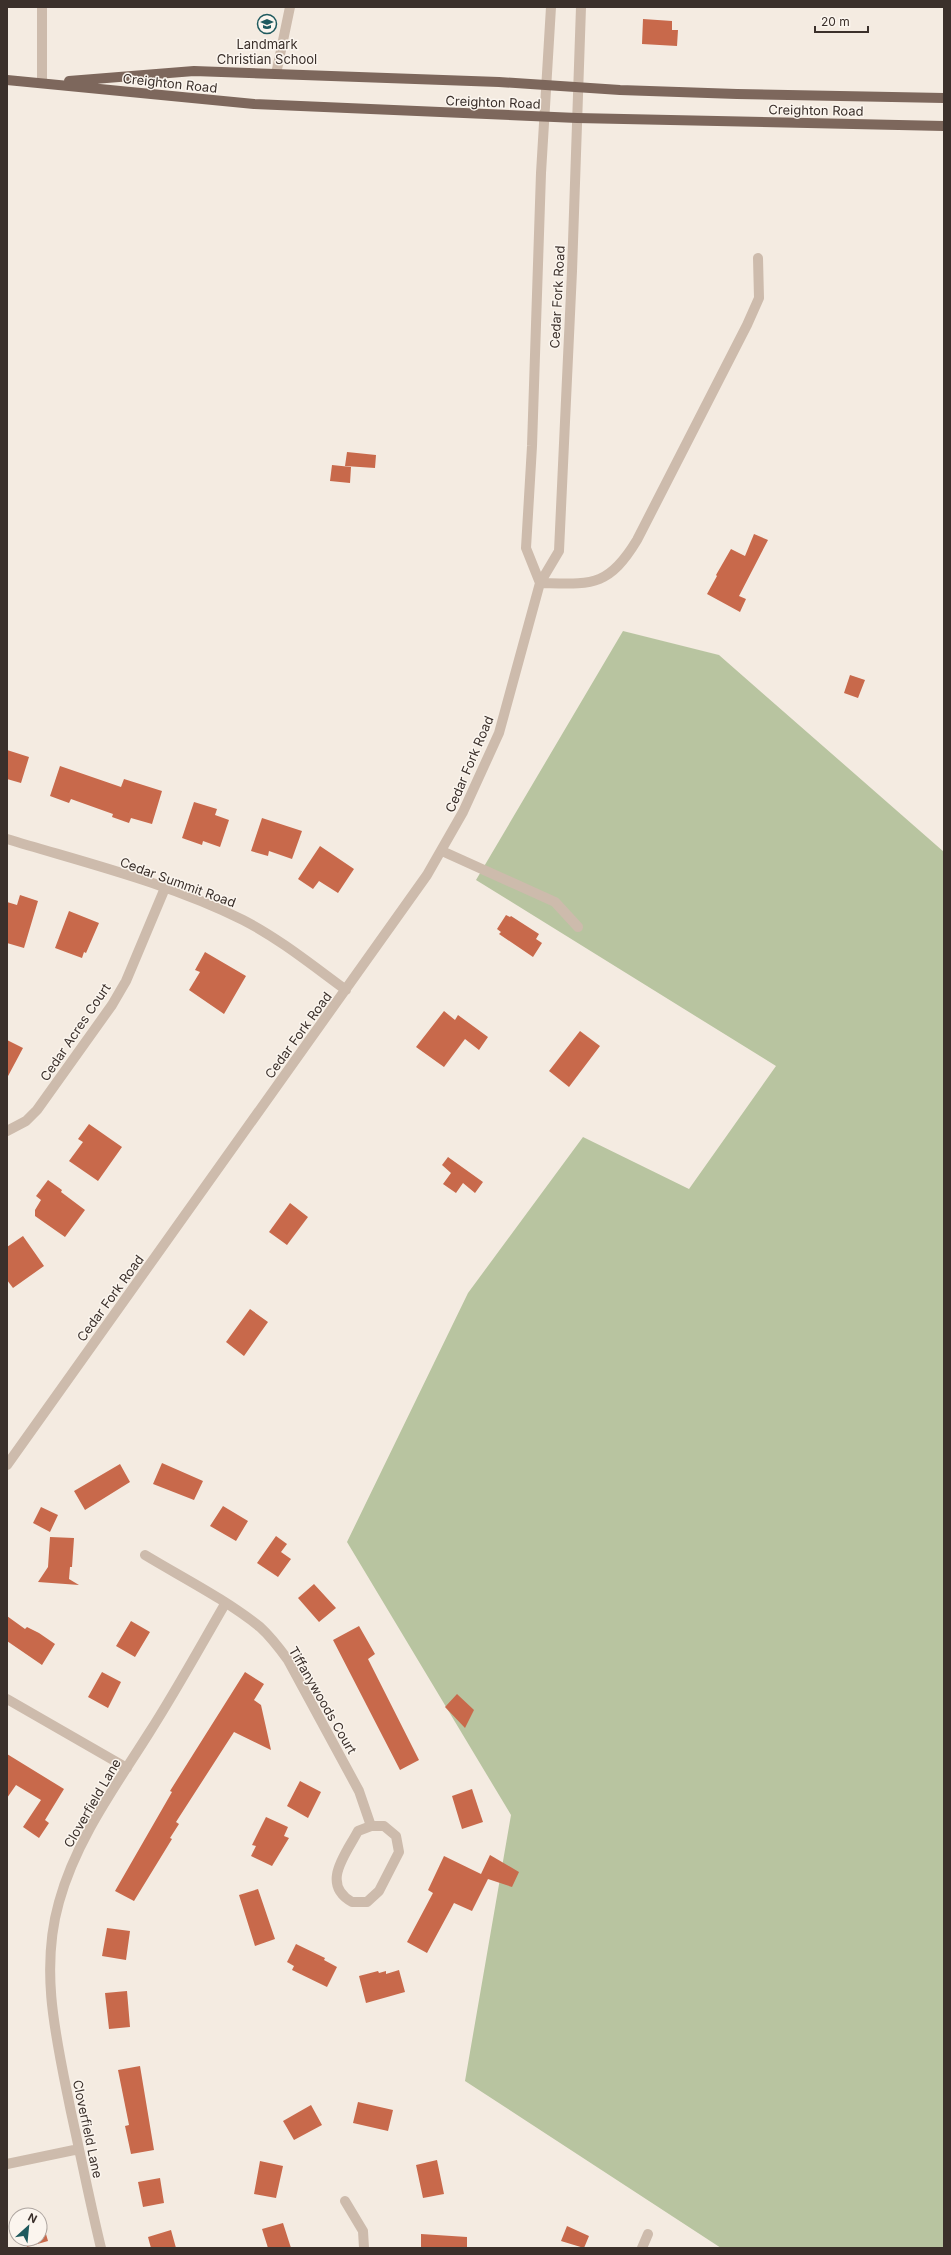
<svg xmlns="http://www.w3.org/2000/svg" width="951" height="2255" font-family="Inter,sans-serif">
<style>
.green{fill:#b8c4a0}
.building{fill:#c8694b}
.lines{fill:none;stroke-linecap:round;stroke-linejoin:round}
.minor{stroke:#cdbbac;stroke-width:10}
.major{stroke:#7d675c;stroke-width:10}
.labels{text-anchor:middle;stroke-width:3;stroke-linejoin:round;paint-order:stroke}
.poi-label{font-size:13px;fill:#3b302b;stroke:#fbf5ee}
.street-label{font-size:13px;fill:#3b302b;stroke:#fbf5ee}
</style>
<rect width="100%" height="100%" fill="#f4ebe1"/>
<path class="green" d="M623,631L719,655L944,852V2248H721L465,2081L511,1815L347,1542L468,1293L583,1137L689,1189L776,1066L476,880Z"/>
<path class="building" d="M643,19L672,21V30H678L677,46L642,44Z
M347,452L376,455L375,468L345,466Z
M332,465L351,467L350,483L330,481Z
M754,534L768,540L739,596L746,599L740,612L707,594L717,576L716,575L731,549L745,556Z
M850,675L865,680L858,698L844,693Z
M7,750L29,757L21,783L7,779Z
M60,766L121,787L124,779L162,791L152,824L131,818L129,823L112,817L113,814L71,799L69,803L50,796Z
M194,802L217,809L215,815L229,820L220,847L203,841L202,845L182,838Z
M262,818L302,831L292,859L269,851L268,856L251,851Z
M320,846L354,869L338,893L319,881L313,889L298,879Z
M20,895L38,901L24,948L7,943V902L17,905Z
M69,911L99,923L86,953L84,952L82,958L55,948Z
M506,915L510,917L511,916L539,934L536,939L542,943L533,957L499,934L501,932L497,929Z
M205,952L246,976L224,1014L189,990L200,972L195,970Z
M444,1011L455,1020L458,1015L488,1037L479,1050L465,1039L444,1067L416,1047Z
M580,1031L600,1046L569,1087L549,1071Z
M7,1040L23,1048L7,1078Z
M89,1124L122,1147L98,1181L69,1161L83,1142L78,1139Z
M448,1157L483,1182L475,1193L463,1183L456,1193L443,1184L451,1173L442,1165Z
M48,1180L62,1190L61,1192L85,1210L65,1237L35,1216V1210L41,1200L36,1196Z
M290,1203L308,1217L287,1245L269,1232Z
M23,1236L44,1266L13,1288L7,1280V1247Z
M250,1309L268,1322L244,1356L226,1342Z
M162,1463L203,1481L194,1500L153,1484Z
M120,1464L130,1482L85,1510L74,1491Z
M223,1506L248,1521L236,1541L210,1526Z
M41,1507L58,1515L50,1532L33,1523Z
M276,1536L287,1544L281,1552L291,1559L278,1577L257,1563Z
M50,1537L74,1538L72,1567H70L69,1579L79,1585L38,1582L48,1567Z
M314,1584L336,1608L319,1622L298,1598Z
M7,1616L25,1629L27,1627L39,1633L55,1644L42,1665L7,1641Z
M131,1621L150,1632L135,1657L116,1646Z
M359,1626L375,1654L368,1659L369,1661L419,1760L400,1770L333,1640Z
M102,1672L121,1682L108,1708L88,1697Z
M245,1672L264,1684L254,1700L261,1705L271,1750L234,1732L176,1822L179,1824L170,1838L172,1839L134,1901L115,1891L172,1792L170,1791Z
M457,1694L474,1710L465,1728L445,1707Z
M7,1754L64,1789L45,1820L49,1823L39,1838L23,1827L41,1800L16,1785L7,1798Z
M300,1781L321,1792L308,1818L287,1806Z
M472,1789L483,1822L462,1829L452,1796Z
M266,1817L288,1827L284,1836L289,1838L272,1866L251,1856L256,1846L252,1845Z
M490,1855L519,1872L512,1887L488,1879L472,1911L454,1903L427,1953L407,1942L433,1893L428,1890L444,1856L481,1874Z
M258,1889L275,1939L255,1946L239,1895Z
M107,1928L130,1931L126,1960L102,1956Z
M296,1944L325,1958L324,1960L337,1967L327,1987L292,1970L294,1966L287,1962Z
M399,1970L405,1992L366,2003L359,1976L378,1971L379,1973L386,1971V1974Z
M127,1991L130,2027L109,2029L105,1993Z
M140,2066L154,2150L131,2154L125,2126L129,2125L118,2070Z
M358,2102L393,2110L388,2131L353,2123Z
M311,2105L322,2125L294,2140L283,2121Z
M437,2160L444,2194L423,2198L416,2165Z
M260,2161L283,2166L276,2198L254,2194Z
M160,2178L164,2203L143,2207L138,2182Z
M40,2213L48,2241L27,2247L25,2239H40V2215H32Z
M283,2223L291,2248H268L262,2229Z
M567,2226L589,2236L584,2248L561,2241Z
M171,2230L176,2248H151L148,2237Z
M421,2234L467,2237V2248H421Z"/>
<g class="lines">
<path class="minor" d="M276,74L290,7
M42,83V7
M540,583L526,548L532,446L541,173L551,7
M540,583C591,584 608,588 637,540L747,325L759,298L758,258
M7,839C86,863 169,883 243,920C280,939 313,966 346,990
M442,851L555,902L578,927
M7,1131L26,1121L37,1110L112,1005L126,981L165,888
M7,1465L427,875L463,812L499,733L540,583L559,551L572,271L581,7
M145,1555C183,1578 225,1599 260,1627C270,1636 280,1649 288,1660L359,1791L371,1826H384L396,1836L399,1852L379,1891L367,1902H352C320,1884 346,1854 358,1831L371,1826
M7,1699L127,1768
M7,2164L79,2149
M345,2201L363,2231L364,2248
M101,2248C90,2203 81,2157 71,2112C57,2042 39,1972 59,1902C76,1840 115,1787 149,1733C176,1691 200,1647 225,1604
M642,2248L648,2234"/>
<path class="major" d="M7,80L254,104L577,118L944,126
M69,81L194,71L499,82L620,90L737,94L944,98"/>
</g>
<defs>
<symbol id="school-ring" viewBox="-11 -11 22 22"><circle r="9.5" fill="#fbf5ee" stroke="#1f5a5e" stroke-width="1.5"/><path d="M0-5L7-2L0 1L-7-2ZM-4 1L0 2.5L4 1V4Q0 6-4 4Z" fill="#1f5a5e"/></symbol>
</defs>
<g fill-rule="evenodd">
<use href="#school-ring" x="256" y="13" width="22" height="22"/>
</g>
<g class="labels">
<g class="poi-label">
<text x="267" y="49">Landmark<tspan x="267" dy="15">Christian School</tspan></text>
</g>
<g class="street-label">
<text transform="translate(170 83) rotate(6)" y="5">Creighton Road</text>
<text transform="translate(493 102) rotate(2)" y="5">Creighton Road</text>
<text transform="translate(816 110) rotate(1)" y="5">Creighton Road</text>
<text transform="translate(557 297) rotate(-87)" y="5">Cedar Fork Road</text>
<text transform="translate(469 764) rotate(-67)" y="5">Cedar Fork Road</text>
<text transform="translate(178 882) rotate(20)" y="5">Cedar Summit Road</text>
<text transform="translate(75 1032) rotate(-56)" y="5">Cedar Acres Court</text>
<text transform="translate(298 1035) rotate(-54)" y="5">Cedar Fork Road</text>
<text transform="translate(110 1298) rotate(-54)" y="5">Cedar Fork Road</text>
<text transform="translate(323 1700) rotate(60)" y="5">Tiffanywoods Court</text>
<text transform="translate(92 1803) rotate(-60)" y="5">Cloverfield Lane</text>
<text transform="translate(88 2129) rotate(78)" y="5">Cloverfield Lane</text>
</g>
</g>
<rect width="951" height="2255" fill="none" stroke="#3b302b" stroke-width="16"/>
<g transform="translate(28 2227) rotate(27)"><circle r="19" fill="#fbf5ee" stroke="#aea6a0"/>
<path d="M0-3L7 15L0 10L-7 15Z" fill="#1f5a5e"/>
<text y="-6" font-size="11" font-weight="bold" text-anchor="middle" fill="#3b302b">N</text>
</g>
<path d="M815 26v6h53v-6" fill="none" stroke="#3b302b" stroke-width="2"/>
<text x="821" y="26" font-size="12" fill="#3b302b" stroke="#fbf5ee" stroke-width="3" paint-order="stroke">20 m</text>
</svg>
